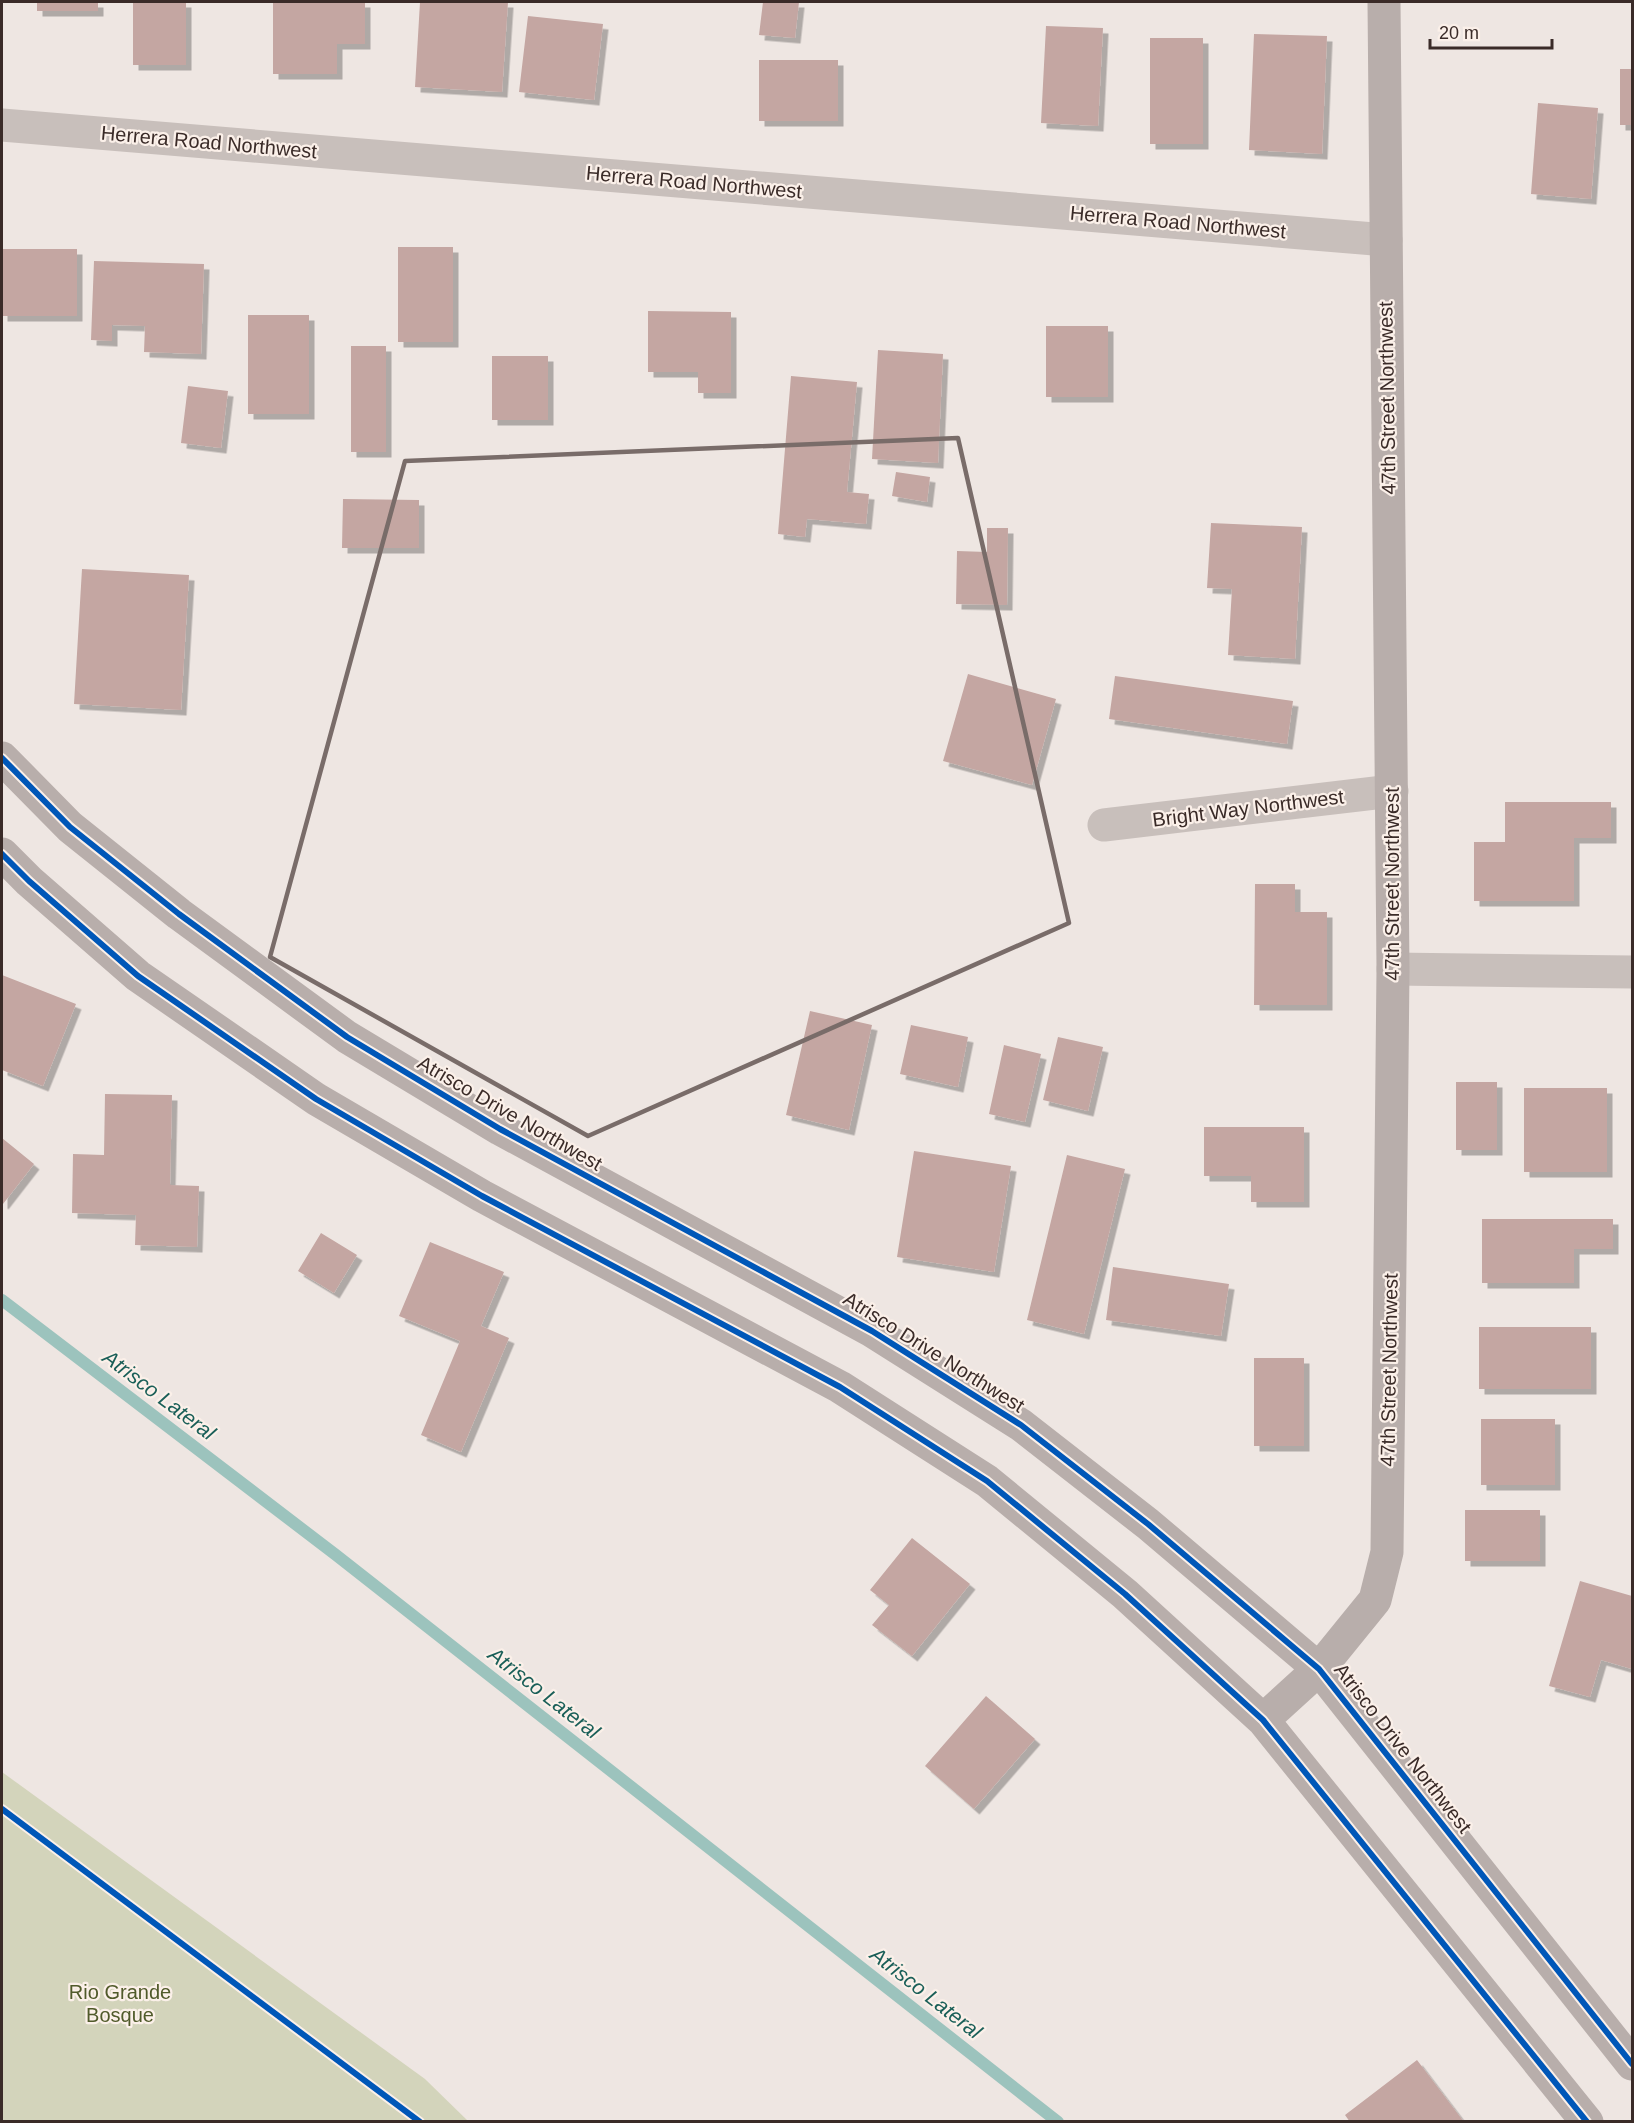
<svg xmlns="http://www.w3.org/2000/svg" width="1634" height="2123" font-family="Helvetica,sans-serif">
<style>
.green{fill:#d3d4bb}
.lines{fill:none;stroke-linecap:round;stroke-linejoin:round}
.stream{stroke:#9cc3bd;stroke-width:12}
.building{fill:#c4a6a2;filter:url(#shadow)}
.path{stroke:#c1b7b3;stroke-width:4;stroke-dasharray:3 3;stroke-linecap:butt}
.street{stroke:#c8bfbb;stroke-width:33}
.secondary{stroke:#b8aeab;stroke-width:33}
.cycleway-casing{stroke:#fbf0e9;stroke-width:10}
.cycleway{stroke:#0057b8;stroke-width:6}
.marked{fill:none;stroke:#796c69;stroke-width:4.5;stroke-linejoin:round}
.labels{text-anchor:middle;stroke-width:4.5;stroke-linejoin:round;paint-order:stroke}
.street-label{font-size:20px;fill:#3a2b28;stroke:#fbf0e9}
.park-label{font-size:20px;fill:#505a2a;stroke:#fbf0e9}
.water-label{font-size:21px;font-style:italic;fill:#1a5f58;stroke:#fbf0e9}
</style>
<defs>
<filter id="shadow"><feDropShadow dx="5.5" dy="5.5" stdDeviation="0" flood-color="#0004"/></filter>
</defs>
<rect width="100%" height="100%" fill="#eee6e2"/>
<path class="green" d="M2,1772L425,2079L468,2121H2Z"/>
<g class="lines">
<path class="stream" d="M2,1300L336,1555L1058,2122"/>
</g>
<path class="building" d="M37,2H98V11H37Z
M133,2H186V65H133Z
M273,2H365V44H337V74H273Z
M420,2H508L502,92L415,87Z
M763,2H799L795,38L759,35Z
M528,16L603,24L594,100L519,92Z
M1046,26L1103,28L1098,126L1041,123Z
M1254,34L1327,36L1322,154L1249,150Z
M1150,38H1203V144H1150Z
M759,60H838V121H759Z
M1620,69H1632V125H1620Z
M1538,103L1598,108L1591,199L1531,194Z
M398,247H453V342H398Z
M2,249H77V316H2Z
M94,261L204,264L201,354L144,352L145,326L112,325V341L91,340Z
M648,311L731,312V393H698V372H648Z
M248,315H309V414H248Z
M1046,326H1108V397H1046Z
M351,346H386V452H351Z
M878,350L943,354L938,463L872,459Z
M492,356H548V420H492Z
M791,376L857,382L847,492L869,494L866,524L807,519L805,537L778,534Z
M188,386L228,391L221,448L181,443Z
M896,472L930,477L927,502L892,496Z
M343,499L419,500V548H342Z
M1211,523L1302,527L1295,659L1228,655L1232,589L1207,588Z
M987,528H1008L1007,605L956,604L957,551L987,552Z
M82,569L189,575L181,710L74,704Z
M968,674L1056,699L1032,785L943,761Z
M1115,676L1293,701L1287,744L1109,719Z
M1505,802H1611V838H1574V901H1474V842H1505Z
M1255,884H1295V912H1327V1005H1254Z
M2,975L76,1004L43,1086L2,1070Z
M810,1011L872,1025L849,1130L786,1115Z
M911,1025L968,1037L958,1087L900,1074Z
M1058,1037L1103,1047L1088,1111L1043,1100Z
M1004,1045L1041,1054L1025,1122L989,1114Z
M1456,1082H1497V1150H1456Z
M1524,1088H1607V1172H1524Z
M105,1094L172,1095L170,1185L199,1186L197,1247L135,1245L136,1215L72,1213L73,1154L104,1155Z
M1204,1127H1304V1202H1251V1176H1204Z
M2,1138L34,1164L3,1204L2,1203Z
M914,1151L1011,1166L994,1272L897,1257Z
M1067,1155L1125,1169L1084,1334L1027,1320Z
M1482,1219H1613V1249H1574V1283H1482Z
M321,1233L357,1255L334,1293L298,1271Z
M430,1242L504,1272L481,1326L509,1338L461,1452L421,1435L460,1341L399,1316Z
M1113,1267L1229,1284L1221,1336L1106,1320Z
M1479,1327H1591V1389H1479Z
M1254,1358H1304V1446H1254Z
M1481,1419H1555V1485H1481Z
M1465,1510H1540V1561H1465Z
M912,1538L970,1584L912,1656L872,1625L889,1605L870,1590Z
M1580,1581L1632,1596V1669L1601,1660L1590,1697L1549,1686Z
M986,1696L1035,1739L974,1809L925,1766Z
M1417,2060L1464,2122H1350L1345,2115Z"/>
<g class="lines">
<path class="path" d="M2,1809L420,2122"/>
<path class="street" d="M2,125L1386,240
M1104,825L1392,791
M1393,969L1632,972"/>
<path class="secondary" d="M2,758L70,827L179,914L347,1037L500,1129L872,1331L1021,1425L1148,1524L1319,1669L1632,2064
M2,854L29,881L138,976L316,1099L482,1196L840,1387L987,1481L1125,1594L1263,1720L1587,2122
M1263,1720L1319,1669L1375,1600L1387,1552L1393,969L1384,2"/>
<defs>
<path id="cycleway" d="M2,758L70,827L179,914L347,1037L500,1129L872,1331L1021,1425L1148,1524L1319,1669L1632,2064
M2,854L29,881L138,976L316,1099L482,1196L840,1387L987,1481L1125,1594L1263,1720L1587,2122
M2,1809L420,2122"/>
</defs>
<use href="#cycleway" class="cycleway-casing"/>
<use href="#cycleway" class="cycleway"/>
</g>
<path class="marked" d="M958,438L1069,923L588,1136L270,957L405,461Z"/>
<g class="labels">
<g class="street-label">
<text transform="translate(209 142) rotate(5)" y="7">Herrera Road Northwest</text>
<text transform="translate(694 182) rotate(5)" y="7">Herrera Road Northwest</text>
<text transform="translate(1178 222) rotate(5)" y="7">Herrera Road Northwest</text>
<text transform="translate(1387 398) rotate(-91)" y="7">47th Street Northwest</text>
<text transform="translate(1248 808) rotate(-7)" y="7">Bright Way Northwest</text>
<text transform="translate(1392 884) rotate(-90)" y="7">47th Street Northwest</text>
<text transform="translate(510 1113) rotate(30)" y="7">Atrisco Drive Northwest</text>
<text transform="translate(934 1352) rotate(32)" y="7">Atrisco Drive Northwest</text>
<text transform="translate(1389 1370) rotate(-89)" y="7">47th Street Northwest</text>
<text transform="translate(1403 1748) rotate(52)" y="7">Atrisco Drive Northwest</text>
</g>
<g class="park-label">
<text x="120" y="1999">Rio Grande<tspan x="120" dy="23">Bosque</tspan></text>
</g>
<g class="water-label">
<text transform="translate(159 1395) rotate(37)" y="7">Atrisco Lateral</text>
<text transform="translate(544 1693) rotate(38)" y="7">Atrisco Lateral</text>
<text transform="translate(926 1993) rotate(38)" y="7">Atrisco Lateral</text>
</g>
</g>
<rect width="1634" height="2123" fill="none" stroke="#3a2b28" stroke-width="6"/>
<path d="M1430 39v9h122v-9" fill="none" stroke="#3a2b28" stroke-width="3"/>
<text x="1439" y="39" font-size="18" fill="#3a2b28" stroke="#fbf0e9" stroke-width="4.5" paint-order="stroke">20 m</text>
</svg>
